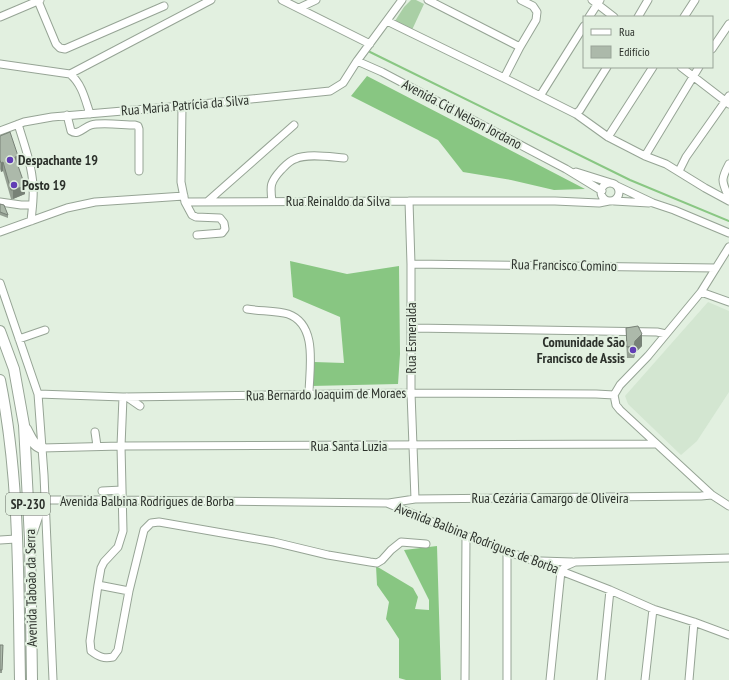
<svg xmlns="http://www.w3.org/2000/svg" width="729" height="680" font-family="'PT Sans Narrow',sans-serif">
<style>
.built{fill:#d3e6d1}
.green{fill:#a9cfa5}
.forest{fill:#88c682}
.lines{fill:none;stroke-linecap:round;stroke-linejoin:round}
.stream{stroke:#89c783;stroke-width:2}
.minor-casing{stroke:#96a495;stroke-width:9}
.highway-casing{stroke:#96a495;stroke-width:12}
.minor{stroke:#fff;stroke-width:7}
.highway{stroke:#fff;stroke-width:10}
.wall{fill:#949f92}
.shaded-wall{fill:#788277}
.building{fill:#acb9aa;stroke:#788277}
.poi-dot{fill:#613db5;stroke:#e2f0e0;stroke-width:1.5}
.labels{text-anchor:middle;stroke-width:4;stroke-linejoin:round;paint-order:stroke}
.shield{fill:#e2f0e0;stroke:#636a61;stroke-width:1}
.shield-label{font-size:13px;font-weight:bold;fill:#2c312b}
.street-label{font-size:14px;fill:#2c312b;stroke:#e2f0e0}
.poi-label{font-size:14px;font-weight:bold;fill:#2c312b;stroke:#e2f0e0;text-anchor:start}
</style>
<rect width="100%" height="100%" fill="#e2f0e0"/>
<path class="built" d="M708,302L729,311V392L697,441L681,455L628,404L625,396Z"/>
<path class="green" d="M411,0H416L424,4L412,30L395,21L404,7Z"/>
<path class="forest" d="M367,76L585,189L554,190L511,180L463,172L438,140L351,96Z
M290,261L347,274L399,266L400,354L398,384L311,386L314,362L344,363L340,317L293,297Z
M437,546L441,680H406L399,678V639L386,619L389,602L377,585L376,566L413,588L418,597L415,609L429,610V600L404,550Z"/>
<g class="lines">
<path class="stream" d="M370,52L630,180L729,221"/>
<defs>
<path id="minor" d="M282,0L370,44
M428,0L520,47
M521,0L533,6L537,12L536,20L520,47L504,78L576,114L608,137L645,156L666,164L705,188L729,201
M592,0L614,17
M38,1L56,44L60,48L65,49L164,6
M299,8L316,0
M0,17L40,0
M589,17L600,0
M638,17L648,0
M684,17L695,0
M387,21L504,78
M712,49L729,24
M357,61L382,72L566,169L602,191
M0,64L70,74C82,84 85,99 90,114
M681,67L729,104
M70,74L211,0
M540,96L584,26
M182,106L181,182L185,202L409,201H555L599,203L609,201
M576,114L580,110L607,67
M67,115L71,131C78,136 84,127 91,125C101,122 123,125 135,125L138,126L139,129V171
M18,124C24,144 32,165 33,186C34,198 32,210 31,221
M0,131L24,122L52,117L182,106L330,91L343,83L357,61L402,0
M608,137L653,67
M645,156L699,67
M729,164C720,181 722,181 729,198
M679,171L686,157L729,96
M576,172L611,183
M601 192a9 9 0 1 1 18 0a9 9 0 1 1-18 0Z
M617,186L653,203L674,210L729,233
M208,201L294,125
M272,201C270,186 270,182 281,170C285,166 289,161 295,159C307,153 331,157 344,158
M409,201L411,264V393L415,499
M614,201L649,203
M0,202L21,205H32
M185,202L192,215L196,217L220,218L224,223L225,229L222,233L197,235
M0,232L67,208L95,202L184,196
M411,264L716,268
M0,283L38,394L44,475L53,680
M701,292L729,302
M247,309C258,311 278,311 288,314C319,325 309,370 309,395
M412,328L657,332L666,334
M19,339L45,330
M38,394L123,397L411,393L596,394L614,395
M614,395L620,385L648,356L701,292L729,247
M614,395L616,405L620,410L712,495L729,506
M123,397L121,446L123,531L118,547L104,562L101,568L98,585L129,591L144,530L151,523L159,522L274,542L328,555L370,562L377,563L382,560L391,550L401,542L426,544
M127,397L140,406
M95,432L97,446
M42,448L121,446L655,444
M102,491L122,490
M44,500H122L387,503L466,536L561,571L610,590L653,609L694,622L729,635
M389,503L415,499L701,496L712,495
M0,540L16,539
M541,561L572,562
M98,585L90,641L91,651C99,657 104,659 113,657L118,650L129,591
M465,680L466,536
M507,680V551
M550,680L561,571L566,566L575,562L729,558
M601,680L610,590
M645,680L653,609
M689,680L694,622"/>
<path id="highway" d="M0,331L14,369L24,425L30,539L32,680
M0,380C20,478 18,580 20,680
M26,429C30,436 33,446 42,448
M32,532L37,517L44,500"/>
</defs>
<use href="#minor" class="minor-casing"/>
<use href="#highway" class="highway-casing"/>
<use href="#minor" class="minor"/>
<use href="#highway" class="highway"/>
</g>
<path class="wall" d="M0,136L18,165H17L25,194L13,199H11L3,171L1,172L0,169Z
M0,204L8,215V218L0,215Z
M626,328L642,346L635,353L634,358H627L626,340Z
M0,645H3L2,673H0Z"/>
<path class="shaded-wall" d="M18,156V165L15,166V157Z
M3,162V171L1,172V163Z
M25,186V194L13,199V190Z
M642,334V346L635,353L634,358V346L635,341Z"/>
<path class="building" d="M10,132L18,156L15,157L25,186L13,190H11L3,162L1,163L0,160V136Z
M0,204L4,205L8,215L0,212Z
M638,326L642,334L635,341L634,346L627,347L626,328Z
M0,645H3L2,670H0Z"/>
<g class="poi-dot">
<circle cx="10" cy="160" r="4"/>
<circle cx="14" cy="185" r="4"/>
<circle cx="633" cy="350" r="4"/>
</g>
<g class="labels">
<rect class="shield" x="6" y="493" width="44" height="22" rx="3"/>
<g class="shield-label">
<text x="28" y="509">SP-230</text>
</g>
<g class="street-label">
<text transform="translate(185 105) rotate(-5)" y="5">Rua Maria Patrícia da Silva</text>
<text transform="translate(462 114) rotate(28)" y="5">Avenida Cid Nelson Jordano</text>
<text x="338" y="206">Rua Reinaldo da Silva</text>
<text transform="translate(564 265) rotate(1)" y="5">Rua Francisco Comino</text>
<text transform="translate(411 338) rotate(-90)" y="5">Rua Esmeralda</text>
<text transform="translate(326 394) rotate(-1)" y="5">Rua Bernardo Joaquim de Moraes</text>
<text x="349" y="451">Rua Santa Luzia</text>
<text x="550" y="503">Rua Cezária Camargo de Oliveira</text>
<text x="147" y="506">Avenida Balbina Rodrigues de Borba</text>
<text transform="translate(477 538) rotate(21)" y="5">Avenida Balbina Rodrigues de Borba</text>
<text transform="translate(31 588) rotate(-91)" y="5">Avenida Taboão da Serra</text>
</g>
<g class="poi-label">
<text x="18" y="165">Despachante 19</text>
<text x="22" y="190">Posto 19</text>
<text x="625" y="347" text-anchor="end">Comunidade São<tspan x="625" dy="16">Francisco de Assis</tspan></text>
</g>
</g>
<rect x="583" y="16" width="130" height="52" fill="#e2f0e0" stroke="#99a498"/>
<rect x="591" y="29" width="20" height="6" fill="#ffffff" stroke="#99a498"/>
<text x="619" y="36" font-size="12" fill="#2c312b">Rua</text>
<rect x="591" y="46" width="20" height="12" fill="#acb9aa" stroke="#99a498"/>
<text x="619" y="56" font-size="12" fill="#2c312b">Edifício</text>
</svg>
